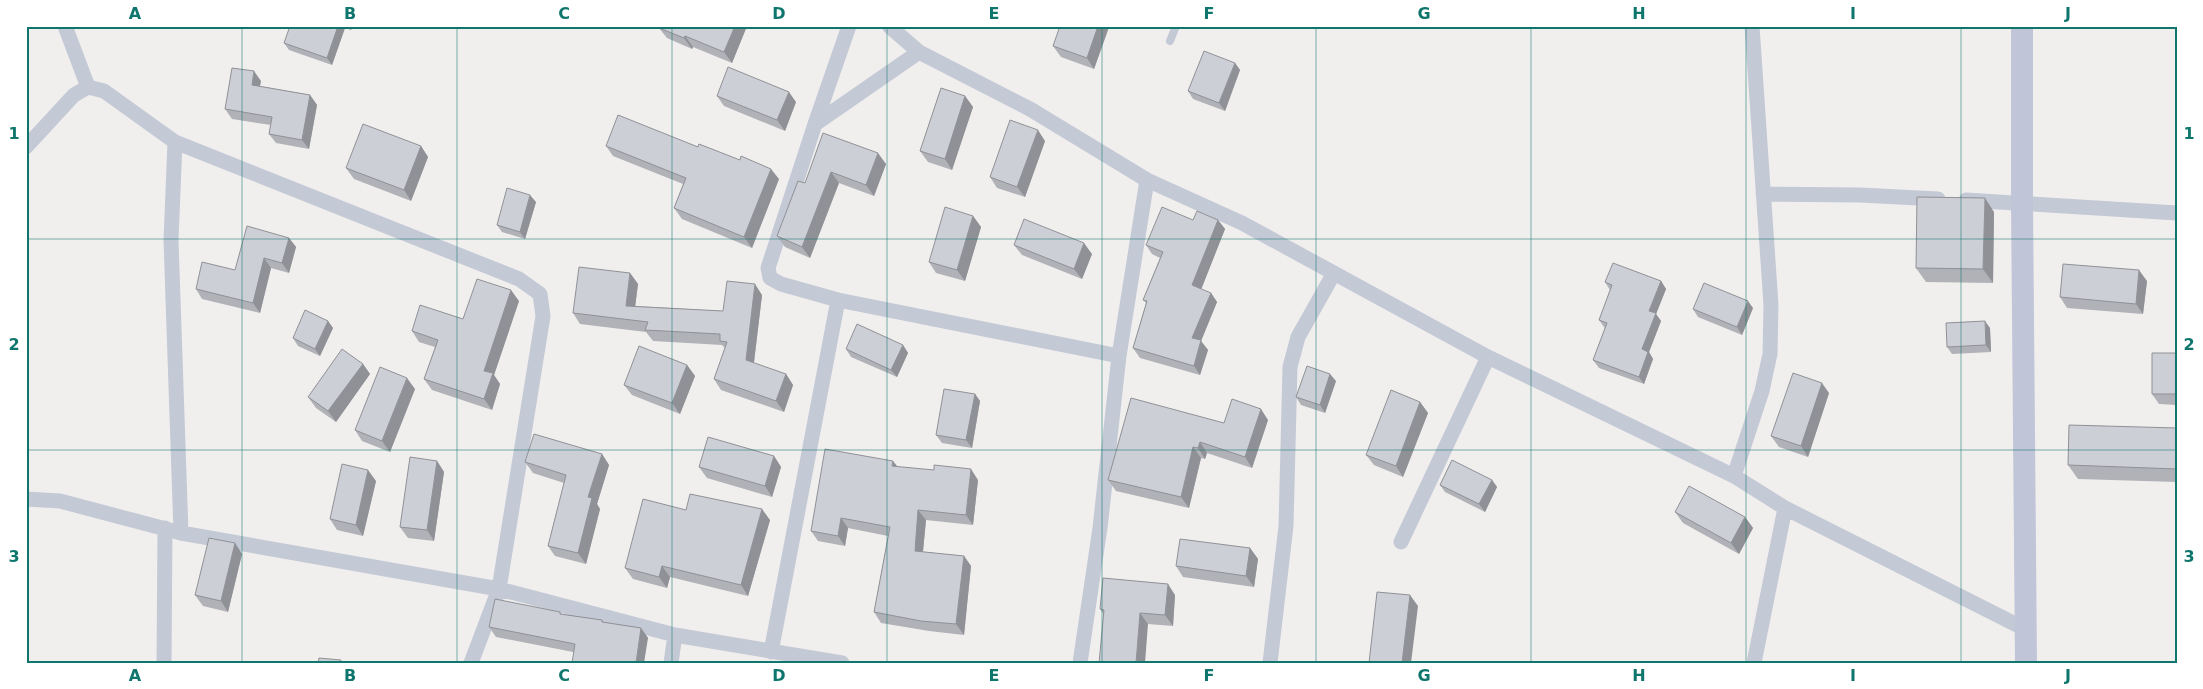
<svg xmlns="http://www.w3.org/2000/svg" width="2203" height="689" font-family="'DejaVu Sans',sans-serif">
<style>
.lines{fill:none;stroke-linecap:round;stroke-linejoin:round}
.lane{stroke:#c4c9d6;stroke-width:8}
.street{stroke:#c4c9d6;stroke-width:15}
.secondary{stroke:#c0c5d8;stroke-width:22}
.wall{fill:#b0b2b8}
.shaded-wall{fill:#909196}
.building{fill:#cdcfd6;stroke:#909196}
.grid{fill:none;stroke:#0f766e;stroke-width:1;stroke-opacity:0.55}
.neatline{fill:none;stroke:#0f766e;stroke-width:2}
.grid-label{font-size:16px;text-anchor:middle;font-weight:bold;fill:#0f766e}
</style>
<rect width="100%" height="100%" fill="#f1efee"/>
<g class="lines">
<path class="lane" d="M1170,41L1176,26"/>
<path class="street" d="M65,26L88,87
M849,26L815,124L768,268L770,278L781,284L838,300L1119,356
M889,26L919,52L1030,109L1147,180L1242,223L1488,357L1734,476L1785,508L2025,629
M815,124L919,52
M175,142L171,240L181,533
M26,147L74,95L88,87L104,91L175,142L519,279L540,294L543,316L499,589L471,663
M1763,194L1860,195L1938,199
M1966,200L2177,213
M1734,476L1762,391L1770,354L1771,305L1752,26
M26,499L60,501L181,533L499,589L675,635L842,663
M1401,542L1488,357
M771,652L838,300
M164,663L165,528
M671,663L675,635
M1080,663L1100,528L1119,356L1147,180
M1270,663L1286,526L1290,367L1298,337L1334,273
M1754,663L1785,508"/>
<path class="secondary" d="M2022,26V203L2026,663"/>
</g>
<path class="wall" d="M290,26H353L351,30L345,28L332,65L289,50L284,43Z
M660,26H747L732,63L693,47L692,49L667,38L659,28Z
M1060,26H1108L1109,27L1094,69L1061,57L1053,46Z
M1235,63L1240,70L1225,111L1193,99L1188,91Z
M261,81L260,86L310,95L317,105L309,149L276,143L269,134L271,125L232,119L225,109Z
M717,96L796,102L785,131L724,106Z
M965,96L973,107L952,170L928,162L920,151Z
M823,133L886,164L874,196L839,183L810,258L785,247L777,236L805,183Z
M1045,141L1025,197L997,188L990,177Z
M421,146L428,157L411,201L354,179L346,168Z
M606,146L698,147L779,179L752,248L682,219L674,208L683,184L613,156Z
M536,202L525,239L502,232L497,225Z
M1994,212L1993,283L1926,282L1916,268Z
M973,216L981,227L965,281L936,273L929,262Z
M1193,220H1218L1225,229L1201,289L1211,293L1217,302L1201,341L1208,350L1200,375L1140,358L1133,348L1146,303L1143,300L1160,258L1152,254L1146,245Z
M289,238L296,247L289,273L271,268L260,313L202,299L196,289L235,270Z
M1014,245L1092,254L1082,279L1022,255Z
M630,273L638,284L635,306L723,311L762,295L754,363L786,374L793,385L784,412L721,390L714,379L725,348L722,345L653,341L646,332L580,324L573,313Z
M1661,281L1666,289L1656,314L1661,321L1649,352L1653,359L1644,384L1599,368L1593,360L1605,328L1604,327L1599,320L1610,290L1605,282Z
M2147,281L2143,314L2067,308L2060,297Z
M519,301L494,375L500,384L492,410L432,390L424,379L435,347L419,342L412,331L463,319Z
M1753,308L1742,335L1698,317L1693,309Z
M328,321L333,328L320,356L298,346L293,338Z
M1990,328L1991,352L1952,354L1947,347Z
M903,345L908,353L897,377L851,357L846,349Z
M2177,353V405L2159,404L2152,394Z
M363,364L370,374L336,422L316,408L308,397Z
M687,365L695,376L680,414L632,395L624,385Z
M1336,381L1325,413L1301,405L1296,397Z
M415,389L390,452L362,441L355,430Z
M1829,393L1808,457L1779,447L1771,436Z
M975,394L980,401L972,448L942,443L936,435Z
M1420,402L1428,413L1403,477L1374,465L1366,455Z
M1268,420L1252,468L1207,453L1205,459L1201,458L1189,508L1116,491L1108,480L1224,423Z
M2177,428V482L2078,479L2068,465Z
M602,454L609,465L597,504L600,509L586,564L555,556L548,546L564,483L533,473L525,462Z
M774,456L781,467L772,497L707,478L699,467Z
M437,461L444,472L434,541L408,538L400,527Z
M897,467L978,480L973,525L926,520L923,552L964,556L971,566L964,635L929,631L881,623L874,612L888,536L848,528L845,546L818,541L811,531Z
M1492,480L1497,487L1485,512L1445,492L1440,485Z
M376,481L363,536L337,530L330,519Z
M686,510L770,520L748,596L670,577L667,588L633,579L625,568Z
M1675,512L1745,517L1753,528L1739,554L1683,523Z
M235,543L242,554L228,612L203,606L195,595Z
M1250,548L1258,559L1254,587L1183,577L1176,566Z
M1175,595L1173,626L1148,624L1104,615L1100,609Z
M560,612L562,614L602,620L604,622L641,628L648,638L573,652L496,637L489,627Z"/>
<path class="shaded-wall" d="M338,26H344L345,28L332,65L327,58Z
M349,26H353L351,30Z
M735,26H747L732,63L724,52Z
M1098,26H1108L1109,27L1094,69L1087,58Z
M685,36L693,47L692,49L684,38Z
M1235,63L1240,70L1225,111L1219,103Z
M254,71L261,81L258,94L252,85Z
M789,92L796,102L785,131L777,120Z
M310,95L317,105L309,149L302,140Z
M965,96L973,107L952,170L945,159Z
M1038,130L1045,141L1025,197L1017,187Z
M421,146L428,157L411,201L404,190Z
M878,153L886,164L874,196L866,185Z
M771,169L779,179L752,248L744,237Z
M831,172L839,183L810,258L802,247Z
M530,195L536,202L525,239L520,232Z
M1985,198L1994,212L1993,283L1983,269Z
M973,216L981,227L965,281L957,270Z
M1218,220L1225,229L1199,295L1192,285Z
M289,238L296,247L289,273L282,263Z
M1084,243L1092,254L1082,279L1074,269Z
M264,258L271,268L260,313L253,303Z
M2139,270L2147,281L2143,314L2136,304Z
M630,273L638,284L634,316L626,306Z
M1661,281L1666,289L1656,314L1661,321L1649,352L1653,359L1644,384L1639,377L1642,349L1649,311Z
M755,284L762,295L753,370L746,360Z
M511,290L519,301L494,375L500,384L492,410L484,399V371Z
M1211,293L1217,302L1201,341L1208,350L1200,375L1194,366L1192,338Z
M1748,301L1753,308L1742,335L1737,327Z
M328,321L333,328L320,356L315,349Z
M1985,321L1990,328L1991,352L1986,345Z
M903,345L908,353L897,377L891,370Z
M363,364L370,374L336,422L328,411Z
M687,365L695,376L680,414L672,403Z
M786,374L793,385L784,412L776,401Z
M1330,374L1336,381L1325,413L1320,405Z
M407,378L415,389L390,452L382,441Z
M1822,383L1829,393L1808,457L1801,446Z
M975,394L980,401L972,448L966,440Z
M1420,402L1428,413L1403,477L1396,466Z
M1261,409L1268,420L1252,468L1245,457Z
M1200,442L1207,453L1205,459L1198,448Z
M1193,447L1201,458L1189,508L1181,497Z
M602,454L609,465L597,504L600,509L586,564L578,553L588,497Z
M774,456L781,467L772,497L765,486Z
M437,461L444,472L434,541L427,530Z
M893,461L901,471L892,466Z
M971,469L978,480L973,525L966,515Z
M368,470L376,481L363,536L356,525Z
M1492,480L1497,487L1485,512L1479,504Z
M762,509L770,520L748,596L741,585Z
M918,510L926,520L922,561L915,551Z
M1745,517L1753,528L1739,554L1731,543Z
M841,518L848,528L845,546L838,536Z
M235,543L242,554L228,612L221,601Z
M1250,548L1258,559L1254,587L1246,576Z
M964,556L971,566L964,635L956,624Z
M662,566L670,577L667,588L659,577Z
M1168,584L1175,595L1173,626L1165,615Z
M1410,595L1418,606L1411,663H1402Z
M1140,613L1148,624L1145,663H1136Z
M641,628L648,638L644,663H636Z"/>
<path class="building" d="M290,26H338L327,58L284,43Z
M660,26H735L724,52L685,36L684,38L659,28Z
M1060,26H1098L1087,58L1053,46Z
M1204,51L1235,63L1219,103L1188,91Z
M728,67L789,92L777,120L717,96Z
M232,68L254,71L252,85L310,95L302,140L269,134L272,117L225,109Z
M941,88L965,96L945,159L920,151Z
M618,115L698,147L699,144L740,160L741,156L771,169L744,237L674,208L686,178L606,146Z
M1010,120L1038,130L1017,187L990,177Z
M363,124L421,146L404,190L346,168Z
M823,133L878,153L866,185L831,172L802,247L777,236L798,181L805,183Z
M507,188L530,195L520,232L497,225Z
M1917,197L1985,198L1983,269L1916,268Z
M945,207L973,216L957,270L929,262Z
M1162,207L1193,220L1197,211L1218,220L1192,285L1211,293L1192,338L1201,340L1194,366L1133,348L1147,301L1143,300L1163,252L1146,245Z
M1024,219L1084,243L1074,269L1014,245Z
M247,226L289,238L282,263L264,258L253,303L196,289L202,262L235,270Z
M1613,263L1661,281L1649,311L1656,313L1642,349L1648,352L1639,377L1593,360L1607,323L1599,320L1612,285L1605,282Z
M2063,264L2139,270L2136,304L2060,297Z
M579,267L630,273L626,306L723,311L727,281L755,284L746,360L786,374L776,401L714,379L727,342L720,341V334L645,330L648,322L573,313Z
M477,279L511,290L484,371L493,373L484,399L424,379L438,340L412,331L420,305L463,319Z
M1704,283L1748,301L1737,327L1693,309Z
M305,310L328,321L315,349L293,338Z
M1985,321L1986,345L1947,347L1946,323Z
M857,324L903,345L891,370L846,349Z
M639,346L687,365L672,403L624,385Z
M342,349L363,364L328,411L308,397Z
M2152,353H2177V394H2152Z
M1307,366L1330,374L1320,405L1296,397Z
M380,367L407,378L382,441L355,430Z
M1793,373L1822,383L1801,446L1771,436Z
M944,389L975,394L966,440L936,435Z
M1391,390L1420,402L1396,466L1366,455Z
M1131,398L1224,423L1232,399L1261,409L1245,457L1200,442L1198,448L1193,447L1181,497L1108,480Z
M2069,425L2177,428V469L2068,465Z
M534,434L602,454L588,497L592,498L578,553L548,546L566,475L525,462Z
M708,437L774,456L765,486L699,467Z
M825,449L893,461L892,466L934,470V465L971,469L966,515L918,510L915,551L964,556L956,624L921,621L874,612L890,527L841,518L838,536L811,531Z
M410,457L437,461L427,530L400,527Z
M1452,460L1492,480L1479,504L1440,485Z
M342,464L368,470L356,525L330,519Z
M1689,486L1745,517L1731,543L1675,512Z
M690,494L762,509L741,585L662,566L659,577L625,568L643,499L686,510Z
M209,538L235,543L221,601L195,595Z
M1180,539L1250,548L1246,576L1176,566Z
M1103,578L1168,584L1165,615L1140,613L1136,663H1099L1104,610L1100,609Z
M1377,592L1410,595L1402,663H1369Z
M495,599L560,612V614L602,620V622L641,628L636,663H572L575,644L489,627Z
M319,658L341,660V663H318Z"/>
<path class="grid" d="M242,26V663M457,26V663M672,26V663M887,26V663M1102,26V663M1316,26V663M1531,26V663M1746,26V663M1961,26V663M26,239H2177M26,450H2177"/>
<rect width="2203" height="689" fill="none" stroke="#ffffff" stroke-width="55"/>
<rect x="28" y="28" width="2148" height="634" class="neatline"/>
<g class="grid-label">
<text x="135" y="19">A</text>
<text x="350" y="19">B</text>
<text x="564" y="19">C</text>
<text x="779" y="19">D</text>
<text x="994" y="19">E</text>
<text x="1209" y="19">F</text>
<text x="1424" y="19">G</text>
<text x="1639" y="19">H</text>
<text x="1853" y="19">I</text>
<text x="2068" y="19">J</text>
<text x="14" y="139">1</text>
<text x="2189" y="139">1</text>
<text x="14" y="350">2</text>
<text x="2189" y="350">2</text>
<text x="14" y="562">3</text>
<text x="2189" y="562">3</text>
<text x="135" y="681">A</text>
<text x="350" y="681">B</text>
<text x="564" y="681">C</text>
<text x="779" y="681">D</text>
<text x="994" y="681">E</text>
<text x="1209" y="681">F</text>
<text x="1424" y="681">G</text>
<text x="1639" y="681">H</text>
<text x="1853" y="681">I</text>
<text x="2068" y="681">J</text>
</g>
</svg>
